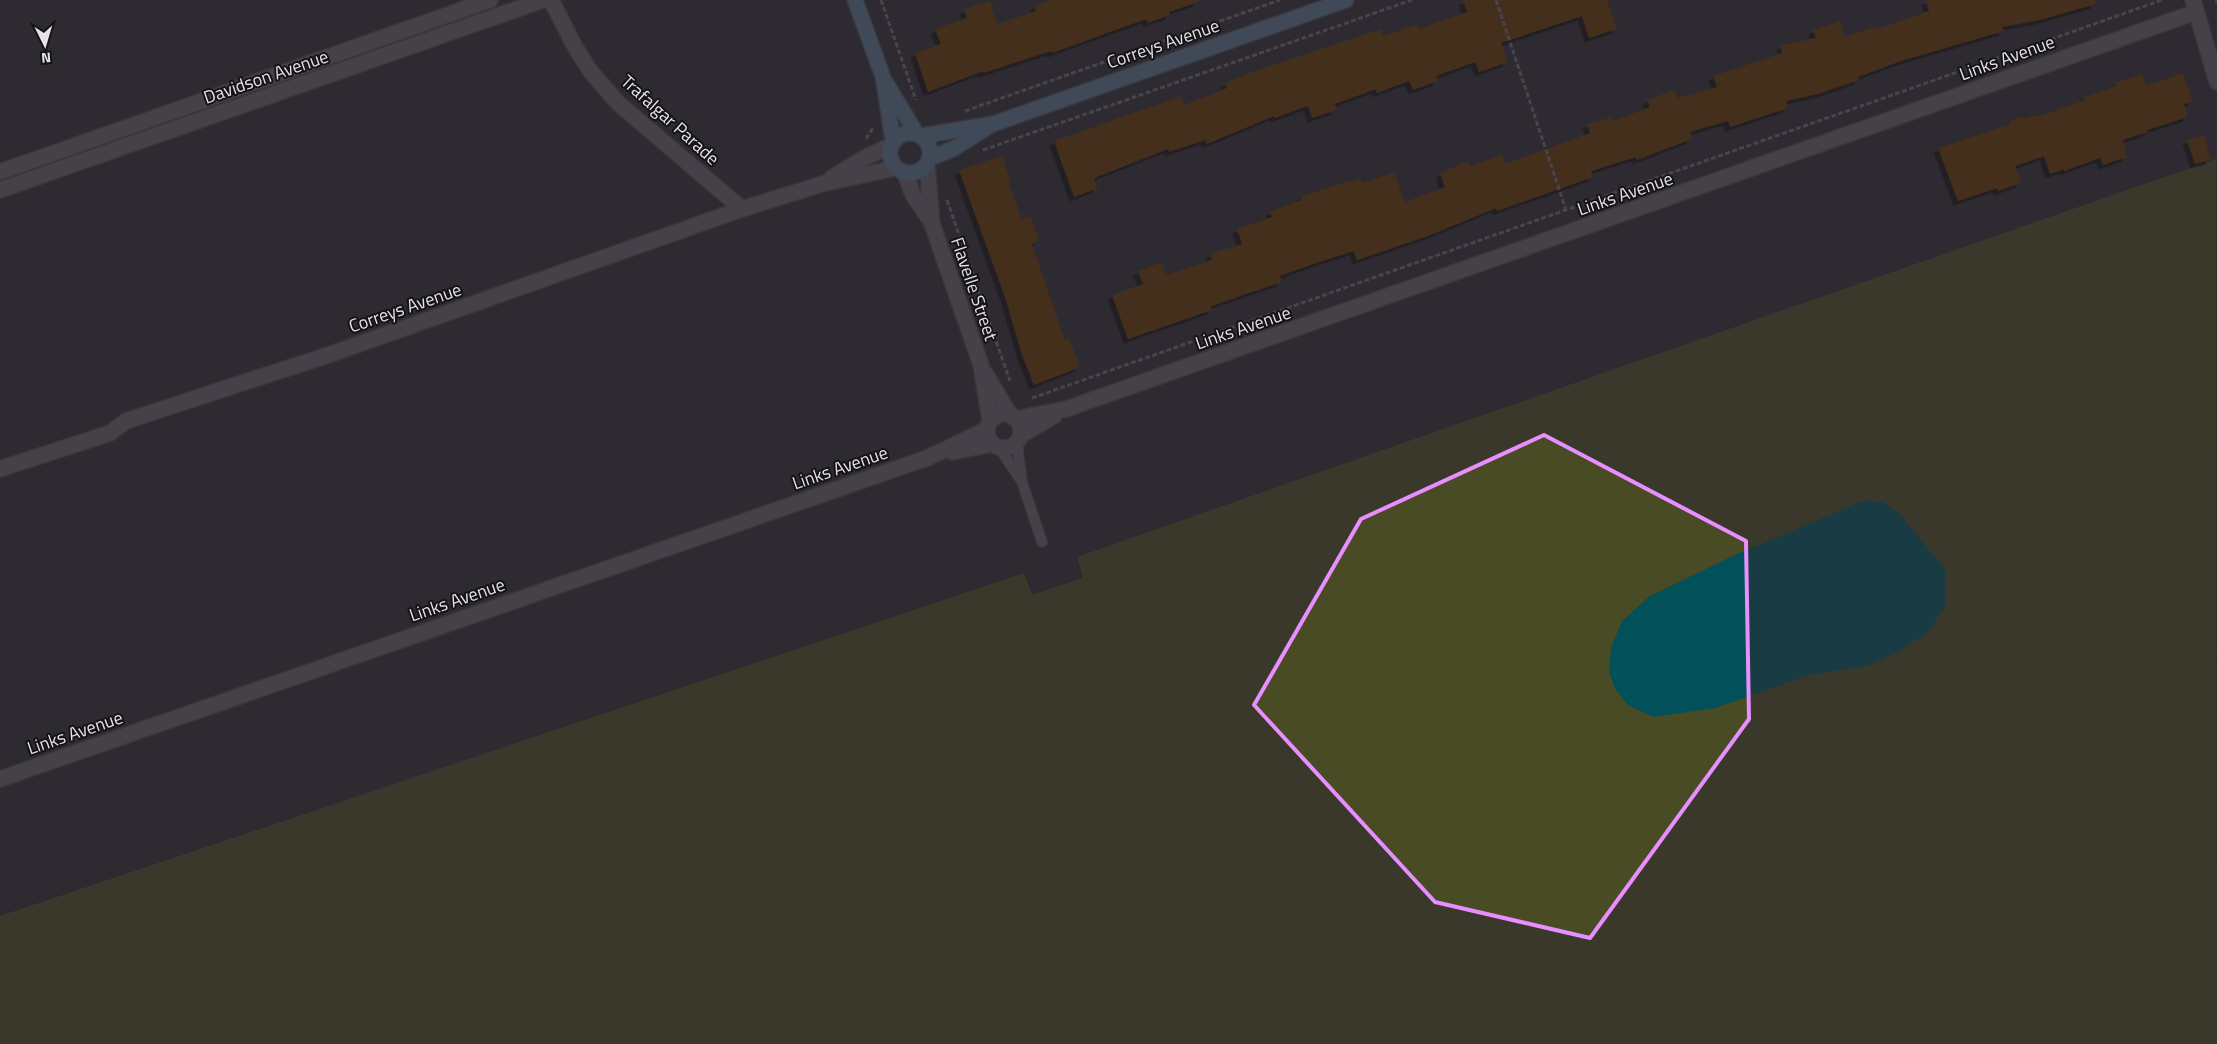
<svg xmlns="http://www.w3.org/2000/svg" width="2217" height="1044" font-family="'Titillium Web',sans-serif">
<style>
.green{fill:#494b25}
.water{fill:#025059}
.building{fill:#5d3400;filter:url(#shadow)}
.lines{fill:none;stroke-linecap:round;stroke-linejoin:round}
.lane-casing{stroke:#48454b;stroke-width:12}
.street-casing{stroke:#48454b;stroke-width:18}
.secondary-casing{stroke:#48454b;stroke-width:18}
.path{stroke:#69656b;stroke-width:3;stroke-dasharray:5 2.5;stroke-linecap:butt}
.lane{stroke:#635e66;stroke-width:10}
.street{stroke:#635e66;stroke-width:15}
.secondary{stroke:#556f88;stroke-width:15}
.marked{fill:none;stroke:#e88eff;stroke-width:4;stroke-linejoin:round}
.labels{text-anchor:middle;stroke-width:4;stroke-linejoin:round;paint-order:stroke}
.street-label{font-size:18px;fill:#e6e3e8;stroke:#151316}
</style>
<defs>
<filter id="shadow"><feDropShadow dx="-4.5" dy="4.5" stdDeviation="0" flood-color="#0009"/></filter>
</defs>
<rect width="100%" height="100%" fill="#2e2a31"/>
<path class="green" d="M2216,159L2217,1044H0V916L1024,573L1032,595L1083,578L1077,557Z"/>
<path class="water" d="M1865,500L1883,502L1899,513L1945,569V607L1927,633L1896,653L1867,666L1809,675L1715,708L1653,717L1628,705L1615,689L1609,671L1611,648L1622,621L1650,596L1735,555Z"/>
<path class="building" d="M1050,0H1198V2L1169,12L1170,15L1148,23L1146,19L1052,53L1051,51L984,73L983,71L928,92L915,53L941,44L935,29L967,18L964,9L990,1L997,24L1036,11L1034,6Z
M1463,0H1607L1617,29L1589,38L1582,16L1501,43L1508,62L1479,72L1475,62L1436,76L1438,81L1413,90L1409,81L1377,93L1376,89L1335,104L1337,110L1312,118L1308,106L1275,118L1274,116L1207,144L1205,140L1169,152L1168,149L1094,178L1098,188L1074,197L1054,141L1181,96L1184,105L1227,88L1225,83L1249,73L1381,29L1383,36L1417,24L1419,29L1467,12Z
M1926,0H2095L2096,4L2040,20L2002,27L2004,31L1901,61L1858,77L1859,80L1818,94L1786,101L1788,108L1730,127L1728,121L1690,132L1692,139L1637,160L1636,157L1591,171L1593,177L1497,211L1496,208L1428,236L1357,260L1354,251L1316,263L1280,276L1282,282L1211,306L1212,310L1128,339L1112,295L1143,284L1138,271L1162,262L1166,275L1212,260L1210,254L1242,244L1237,229L1272,217L1270,211L1302,200L1301,196L1360,178L1362,183L1394,172L1405,202L1445,187L1440,173L1468,161L1470,166L1502,155L1505,164L1554,146L1590,133L1587,124L1612,117L1613,121L1650,107L1647,100L1675,90L1678,98L1717,87L1713,76L1782,53L1781,45L1816,38L1813,30L1840,21L1845,37L1873,27L1874,30L1929,11Z
M2183,73L2193,101L2184,104L2188,117L2147,130L2148,132L2123,140L2127,157L2103,165L2100,158L2064,171V169L2050,174L2044,156L2015,166L2021,183L1998,191L1997,188L1958,201L1938,148L2010,124L2009,121L2022,116L2024,119L2035,115L2036,117L2085,100L2084,97L2116,86L2115,83L2142,74L2146,86Z
M2204,135L2211,160L2195,164L2187,140Z
M1002,156L1010,179L1008,180L1022,219L1031,216L1039,241L1032,244L1065,340L1069,338L1080,367L1034,385L1022,355L1005,297L959,170Z"/>
<g class="lines">
<defs>
<path id="lane" d="M1017,442L1022,482L1042,542
M999,447L1020,479"/>
<path id="street" d="M551,0L575,47L591,72L618,103L742,209
M2193,0L2217,82
M927,164L932,224L981,365L990,420
M0,172L490,0
M905,173L913,195L932,223
M832,178L866,157L890,146
M0,190L543,0
M985,373L1010,415
M987 431a17 17 0 1 1 34 0a17 17 0 1 1-34 0Z
M1016,419L1066,409L2196,12
M1021,435L1054,416
M953,452L992,444
M0,469L110,433L126,421L331,354L742,209L825,183L896,168
M0,779L927,458L986,430"/>
<path id="secondary" d="M855,0L883,77L893,140
M886,83L916,133
M890 153a20 20 0 1 1 40 0a20 20 0 1 1-40 0Z
M921,136L993,124L1346,0
M930,158L953,149L988,127"/>
</defs>
<use href="#lane" class="lane-casing"/>
<use href="#street" class="street-casing"/>
<use href="#secondary" class="secondary-casing"/>
<path class="path" d="M881,0L916,100
M1496,0L1566,210
M2216,0L2217,3
M965,111L1280,0
M866,139L874,126
M983,150L1412,0
M947,200L1010,381
M1032,398L2162,0"/>
<use href="#lane" class="lane"/>
<use href="#street" class="street"/>
<use href="#secondary" class="secondary"/>
</g>
<path d="M0 0H2217V1044H0ZM1544,435L1746,541L1749,719L1590,938L1435,902L1254,705L1361,519Z" fill="#2e2a31" fill-opacity=".55" fill-rule="evenodd"/>
<path class="marked" d="M1544,435L1746,541L1749,719L1590,938L1435,902L1254,705L1361,519Z"/>
<g class="labels">
<g class="street-label">
<text transform="translate(1163 44) rotate(-19)" y="6">Correys Avenue</text>
<text transform="translate(2007 58) rotate(-20)" y="6">Links Avenue</text>
<text transform="translate(266 77) rotate(-19)" y="6">Davidson Avenue</text>
<text transform="translate(670 120) rotate(42)" y="6">Trafalgar Parade</text>
<text transform="translate(1625 194) rotate(-19)" y="6">Links Avenue</text>
<text transform="translate(974 289) rotate(71)" y="6">Flavelle Street</text>
<text transform="translate(405 308) rotate(-19)" y="6">Correys Avenue</text>
<text transform="translate(1243 328) rotate(-19)" y="6">Links Avenue</text>
<text transform="translate(840 468) rotate(-19)" y="6">Links Avenue</text>
<text transform="translate(457 600) rotate(-19)" y="6">Links Avenue</text>
<text transform="translate(75 733) rotate(-19)" y="6">Links Avenue</text>
</g>
</g>
<g transform="translate(45 45) rotate(175)" stroke="#151316" stroke-width="4" paint-order="stroke">
<path d="M0-4L9 19L0 12L-9 19Z" fill="#e6e3e8"/>
<text y="-8" font-size="14" font-weight="bold" text-anchor="middle" fill="#e6e3e8">N</text>
</g>
</svg>
